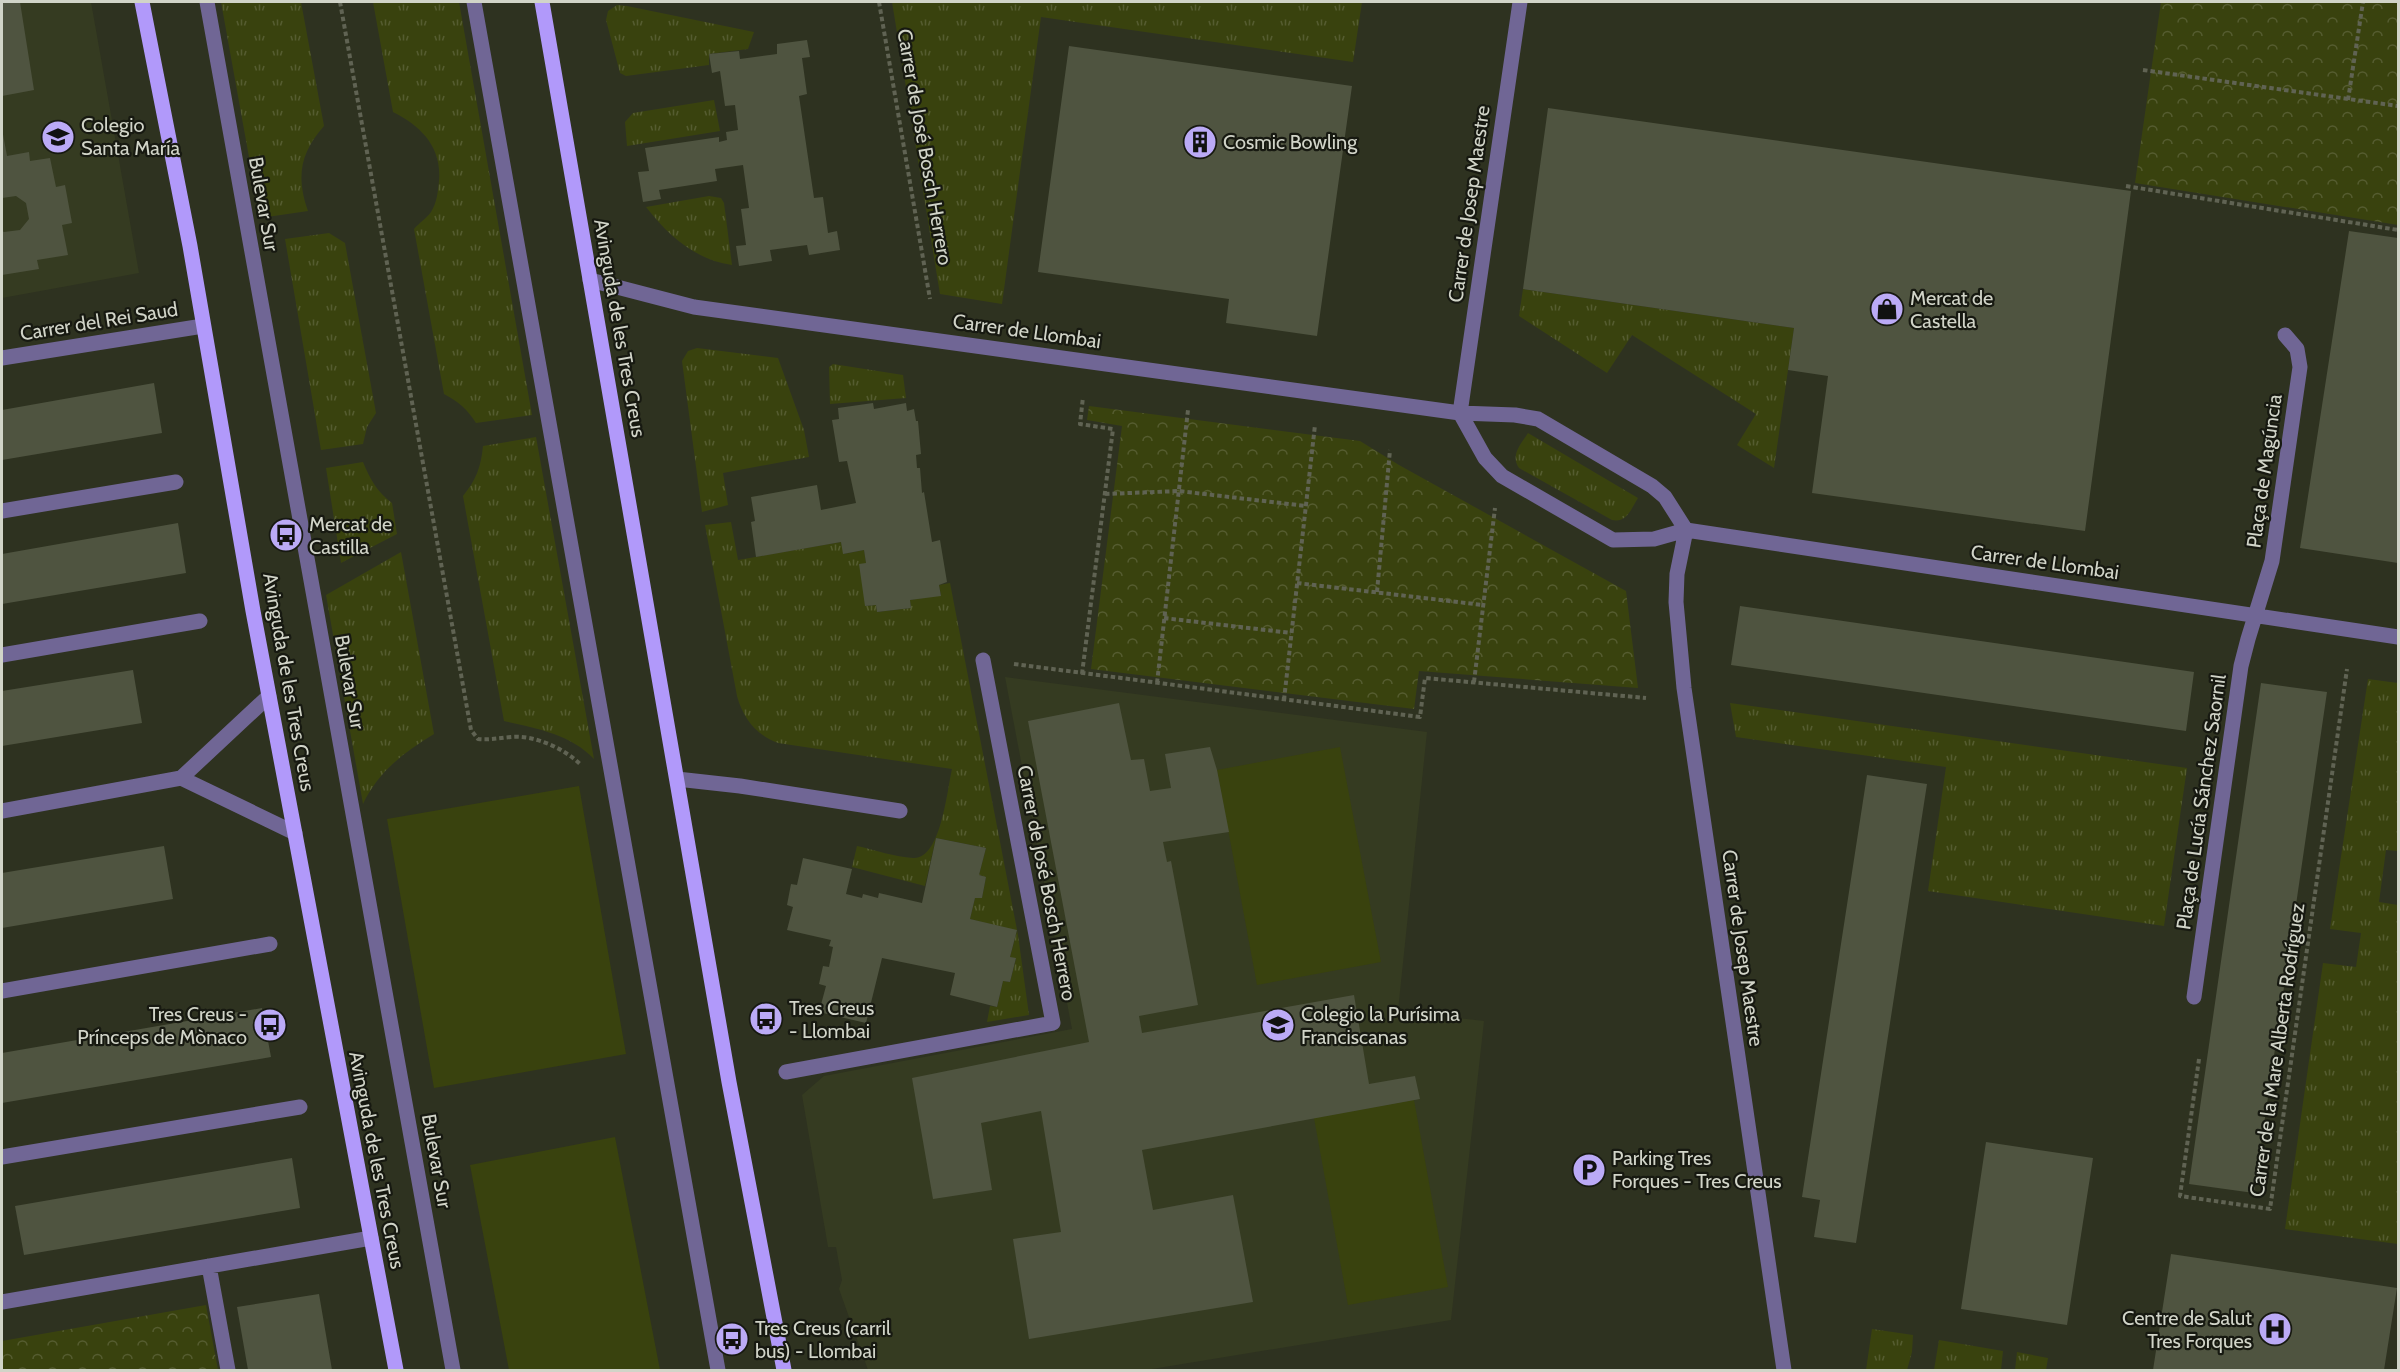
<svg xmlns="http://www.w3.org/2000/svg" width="2400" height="1372" font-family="Cabin,sans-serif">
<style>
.built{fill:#353b21}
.grass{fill:url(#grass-tufts)}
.forest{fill:url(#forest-crowns)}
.pitch{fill:#39420e}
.building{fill:#4f5440}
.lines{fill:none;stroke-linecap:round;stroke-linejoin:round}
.path{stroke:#606353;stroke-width:4;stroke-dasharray:4.5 3;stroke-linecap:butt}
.minor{stroke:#706695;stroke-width:15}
.major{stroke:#b199fa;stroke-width:15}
.labels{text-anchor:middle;stroke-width:4.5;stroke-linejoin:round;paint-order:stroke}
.poi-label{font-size:20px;fill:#d1d4c8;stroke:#171911;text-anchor:start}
.street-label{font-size:20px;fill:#d1d4c8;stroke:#171911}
</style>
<defs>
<pattern id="grass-tufts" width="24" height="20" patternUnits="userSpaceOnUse" patternTransform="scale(1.5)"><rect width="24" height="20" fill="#39420e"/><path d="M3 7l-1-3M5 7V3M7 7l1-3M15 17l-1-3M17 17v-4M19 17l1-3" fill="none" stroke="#555c30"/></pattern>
<pattern id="forest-crowns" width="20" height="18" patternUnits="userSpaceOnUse" patternTransform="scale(1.5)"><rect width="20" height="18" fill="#39420e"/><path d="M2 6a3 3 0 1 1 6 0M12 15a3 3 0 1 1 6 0" fill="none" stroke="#555c30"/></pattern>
</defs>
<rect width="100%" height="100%" fill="#2e3220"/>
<path class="built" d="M2,2H91L139,273L2,298Z
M1005,677L1427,732L1398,1011L1484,1021L1451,1320L1146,1370H868L839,1289L842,1280L836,1247H828L802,1095L824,1076L1072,1029Z"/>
<path class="grass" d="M221,2H301L324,126C300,153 296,177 308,211L260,218Z
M373,2H459L532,415L476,423C467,409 459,402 444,394L414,229C419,223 427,218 431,212C437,203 438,191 439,181C442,147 421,126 393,112Z
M892,2H1362L1353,62L1041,17L1002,304L940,294Z
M617,5L627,6L754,32L748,49L709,54V65L626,76L620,73L606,20L608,11Z
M714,100L720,131L627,146L625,122L633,113Z
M709,196L721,198L724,203L732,265C695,260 668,235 646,207Z
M329,233L345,243L376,413L367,427L363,444L321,450L285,239Z
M1523,289L1794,328L1774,468L1737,445L1756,414L1632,335L1607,373L1519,316Z
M697,348L778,358L804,430L809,457L723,473L728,505L702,512L682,361L688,351Z
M833,364L903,375L906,398L830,404L829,367Z
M1528,433L1638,498C1631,509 1627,523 1612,520L1519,468C1510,455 1521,444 1528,433Z
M536,437L594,759C571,734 535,728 504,721L463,496C476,480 481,467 483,446Z
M363,462C370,479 377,492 392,503L397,534L341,563L326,468Z
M731,522L738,560L841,542L844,554L864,550L866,563L865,606L876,605L877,612L911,608L910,600L941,595L939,585L950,583L1018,935L1029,1015L987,1022L990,1006L997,1007L1003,981L1010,982L1016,959L1010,957L1017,931L970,919L975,898H982L986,877L979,875L986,848L936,838L925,886L852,867L857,846C875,850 895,857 913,858C941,860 947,790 952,769L778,743C756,735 743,718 737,696L705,525Z
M401,552L434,734C404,752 378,772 363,804L326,595Z
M2368,679L2398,683V851L2386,850L2379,902L2398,905V1244L2285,1229L2323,963L2356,967L2361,933L2330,929Z
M1730,703L2187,768L2164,926L1928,891L1946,767L1736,737Z
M1872,1329L1913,1335L1912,1352L1907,1370H1866Z
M1939,1340L2003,1351L2001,1370H1934Z
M2017,1352L2048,1358L2046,1370H2015Z"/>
<path class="forest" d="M2161,2H2398V225L2135,183Z
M1089,406L1360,441L1399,465L1626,591L1638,688L1419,671L1414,709L1091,669L1122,426L1087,420Z
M206,1305L218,1370H2V1341Z"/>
<path class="pitch" d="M1340,747L1381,962L1257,985L1217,770Z
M579,786L626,1054L434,1088L387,819Z
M1414,1100L1448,1287L1348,1305L1314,1118Z
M615,1137L660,1370H509L470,1165Z"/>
<path class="building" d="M2,2H20L34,90L2,96Z
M807,40L810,57L802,58L807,94L799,96L814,198L823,197L828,233L837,231L840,250L809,255L807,245L770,250L772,261L739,266L736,246L746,245L741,209L749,208L743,165L715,169L717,181L659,190L661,199L643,202L638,172L649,171L645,148L719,137V142L727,140L726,132L738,130L735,105L725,106L720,71L712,73L709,54L739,51L740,59L777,54V44Z
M1069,46L1352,86L1317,336L1226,323L1229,299L1038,272Z
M1548,108L2131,191L2085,531L1812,493L1828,376L1788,370L1794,328L1523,289Z
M2,129L7,156L29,152L30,161L50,158L56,187L65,185L72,223L62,225L68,255L37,260L39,269L2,275V231L4,232L20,230L29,219L26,203L16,196L2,198Z
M2349,231L2398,238V563L2300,548Z
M154,383L162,433L2,460V410Z
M873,403L874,409L906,403L907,411L914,409L916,421H918L921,454L916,455L917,468H920L922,493L924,492L932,542L940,540L947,582L939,585L941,596L910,600L911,608L877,612L876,605L865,606L859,564L866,563L864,550L843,554L841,542L756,557L751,522L755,521L751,497L817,485L821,510L856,503L847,461L839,462L832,420L839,419L838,408Z
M178,523L186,573L2,604V554Z
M1740,606L2194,672L2186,731L1731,665Z
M133,670L142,723L2,746V691Z
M2261,683L2327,692L2254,1193L2189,1184Z
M1119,703L1131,760L1144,759L1150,791L1171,788L1165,754L1210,747L1217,770L1229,832L1163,842L1167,862L1171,861L1198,1005L1139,1016L1142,1033L1354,995L1369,1084L1415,1076L1420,1099L1142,1150L1153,1210L1233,1195L1253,1302L1029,1339L1013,1239L1061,1232L1041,1111L981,1123L992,1190L933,1199L912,1078L1089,1042L1028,721Z
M1867,775L1927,784L1856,1243L1814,1237L1820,1200L1802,1197Z
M936,838L986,848L979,875L986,877L982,898H975L970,919L1017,930L1010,957L1016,958L1010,982L1003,981L997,1007L950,995L955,973L882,958L866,1023L819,1012L826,986L819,984L823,966L829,967L833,947L829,946L831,940L787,930L793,907L787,905L791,884L797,885L803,858L852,869L846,894L862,898L863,894L878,898L879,893L922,903Z
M164,846L173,899L2,928V873Z
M262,1008L271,1057L2,1103V1053Z
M1986,1142L2093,1158L2067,1325L1961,1309Z
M292,1158L300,1208L24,1255L15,1206Z
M2171,1254L2397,1288L2384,1370H2153Z
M319,1294L332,1370H248L237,1307Z"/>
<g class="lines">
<path class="path" d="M340,2L471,730L478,739C490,740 499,738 511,737C535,735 563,748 580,764
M879,2L930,299
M2143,70L2398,106
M2348,100L2363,2
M2126,186L2398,230
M1105,494L1179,491L1306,506
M1297,583L1483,605
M1377,592L1390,450
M1164,618L1291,633
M1014,664L1420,717L1425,678L1646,698
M1082,674L1113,429L1080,424L1083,397
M1474,682L1495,508
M1157,683L1188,410
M1284,700L1315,425
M2199,1059L2180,1196L2270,1209L2347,669"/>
<path class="minor" d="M207,2L453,1370
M474,2L718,1370
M590,280L694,307L1460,413L1520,2
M2,358L203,326
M2,511L176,482
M1686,530L1665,497L1652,486L1538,419L1515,415L1460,413L1485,458L1502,476L1613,540L1654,539L1686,530L2398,637
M1686,530L1677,574L1676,602L1684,688L1784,1370
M2,655L200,621
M181,778L295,833
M677,779L740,786L900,811
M2,811L181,778L269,696
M2,991L270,944
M2194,997L2241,666L2248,639L2272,561L2300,367L2297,349L2285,335
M786,1072L1053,1023L983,660
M2,1157L300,1107
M209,1266L228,1370
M2,1302L371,1238"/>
<path class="major" d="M142,2L190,246L253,611L396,1370
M542,2L729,1082L784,1370"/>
</g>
<defs>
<symbol id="school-disc" viewBox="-11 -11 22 22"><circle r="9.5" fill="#bbaaf6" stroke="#171911"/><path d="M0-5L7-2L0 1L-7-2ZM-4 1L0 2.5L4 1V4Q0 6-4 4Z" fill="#111"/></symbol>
<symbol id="building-disc" viewBox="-11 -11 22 22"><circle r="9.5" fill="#bbaaf6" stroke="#171911"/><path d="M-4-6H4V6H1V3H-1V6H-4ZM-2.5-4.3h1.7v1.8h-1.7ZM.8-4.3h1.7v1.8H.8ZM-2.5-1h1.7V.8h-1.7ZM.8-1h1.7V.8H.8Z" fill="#111"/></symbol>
<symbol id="shop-disc" viewBox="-11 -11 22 22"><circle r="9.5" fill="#bbaaf6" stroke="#171911"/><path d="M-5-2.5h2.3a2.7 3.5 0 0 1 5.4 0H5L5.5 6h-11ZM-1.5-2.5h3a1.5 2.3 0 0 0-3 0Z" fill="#111"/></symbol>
<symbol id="bus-disc" viewBox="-11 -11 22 22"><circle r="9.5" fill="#bbaaf6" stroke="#171911"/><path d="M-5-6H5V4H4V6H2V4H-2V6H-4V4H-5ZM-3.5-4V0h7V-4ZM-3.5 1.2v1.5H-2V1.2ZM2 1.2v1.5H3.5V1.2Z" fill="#111"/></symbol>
<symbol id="parking-disc" viewBox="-11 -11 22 22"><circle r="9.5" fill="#bbaaf6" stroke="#171911"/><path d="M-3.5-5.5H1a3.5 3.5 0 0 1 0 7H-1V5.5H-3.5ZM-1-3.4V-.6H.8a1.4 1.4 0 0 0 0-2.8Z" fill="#111"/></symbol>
<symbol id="hospital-disc" viewBox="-11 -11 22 22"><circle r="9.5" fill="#bbaaf6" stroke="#171911"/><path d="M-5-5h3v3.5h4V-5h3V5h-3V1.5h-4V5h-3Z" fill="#111"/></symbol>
</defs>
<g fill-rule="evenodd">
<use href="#school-disc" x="39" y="118" width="38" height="38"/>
<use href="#building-disc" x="1181" y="123" width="38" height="38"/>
<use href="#shop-disc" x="1868" y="290" width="38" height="38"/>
<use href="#bus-disc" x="267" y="516" width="38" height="38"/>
<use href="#bus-disc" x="747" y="1000" width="38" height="38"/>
<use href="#bus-disc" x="251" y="1006" width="38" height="38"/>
<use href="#school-disc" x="1259" y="1006" width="38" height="38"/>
<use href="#parking-disc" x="1570" y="1151" width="38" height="38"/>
<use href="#hospital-disc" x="2256" y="1310" width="38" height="38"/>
<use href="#bus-disc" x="713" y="1320" width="38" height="38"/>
</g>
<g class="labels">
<g class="poi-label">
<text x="81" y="132">Colegio<tspan x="81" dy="23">Santa María</tspan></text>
<text x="1223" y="149">Cosmic Bowling</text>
<text x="1910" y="305">Mercat de<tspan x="1910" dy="23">Castella</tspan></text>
<text x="309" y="531">Mercat de<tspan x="309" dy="23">Castilla</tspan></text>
<text x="789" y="1015">Tres Creus<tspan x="789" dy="23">- Llombai</tspan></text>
<text x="247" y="1021" text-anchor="end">Tres Creus -<tspan x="247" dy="23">Prínceps de Mònaco</tspan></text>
<text x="1301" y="1021">Colegio la Purísima<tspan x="1301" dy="23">Franciscanas</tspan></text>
<text x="1612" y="1165">Parking Tres<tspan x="1612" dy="23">Forques - Tres Creus</tspan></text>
<text x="2252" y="1325" text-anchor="end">Centre de Salut<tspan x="2252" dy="23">Tres Forques</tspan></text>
<text x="755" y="1335">Tres Creus (carril<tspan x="755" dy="23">bus) - Llombai</tspan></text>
</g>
<g class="street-label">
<text transform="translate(925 147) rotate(80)" y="7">Carrer de José Bosch Herrero</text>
<text transform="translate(264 204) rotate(80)" y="7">Bulevar Sur</text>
<text transform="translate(1469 204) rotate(-82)" y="7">Carrer de Josep Maestre</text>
<text transform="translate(99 321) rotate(-9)" y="7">Carrer del Rei Saud</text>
<text transform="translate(620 328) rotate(80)" y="7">Avinguda de les Tres Creus</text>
<text transform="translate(1027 331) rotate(8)" y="7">Carrer de Llombai</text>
<text transform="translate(2264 471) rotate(-82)" y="7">Plaça de Magúncia</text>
<text transform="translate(2045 562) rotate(8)" y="7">Carrer de Llombai</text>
<text transform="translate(289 682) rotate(80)" y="7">Avinguda de les Tres Creus</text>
<text transform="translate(350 682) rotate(80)" y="7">Bulevar Sur</text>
<text transform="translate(2201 802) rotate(-82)" y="7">Plaça de Lucía Sánchez Saornil</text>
<text transform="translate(1047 883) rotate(79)" y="7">Carrer de José Bosch Herrero</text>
<text transform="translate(1743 948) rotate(82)" y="7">Carrer de Josep Maestre</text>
<text transform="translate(2277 1050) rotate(-82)" y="7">Carrer de la Mare Alberta Rodríguez</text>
<text transform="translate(377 1160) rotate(79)" y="7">Avinguda de les Tres Creus</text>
<text transform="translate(437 1161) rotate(80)" y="7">Bulevar Sur</text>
</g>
</g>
<rect width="2400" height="1372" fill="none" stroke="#d1d4c8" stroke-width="6"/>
</svg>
